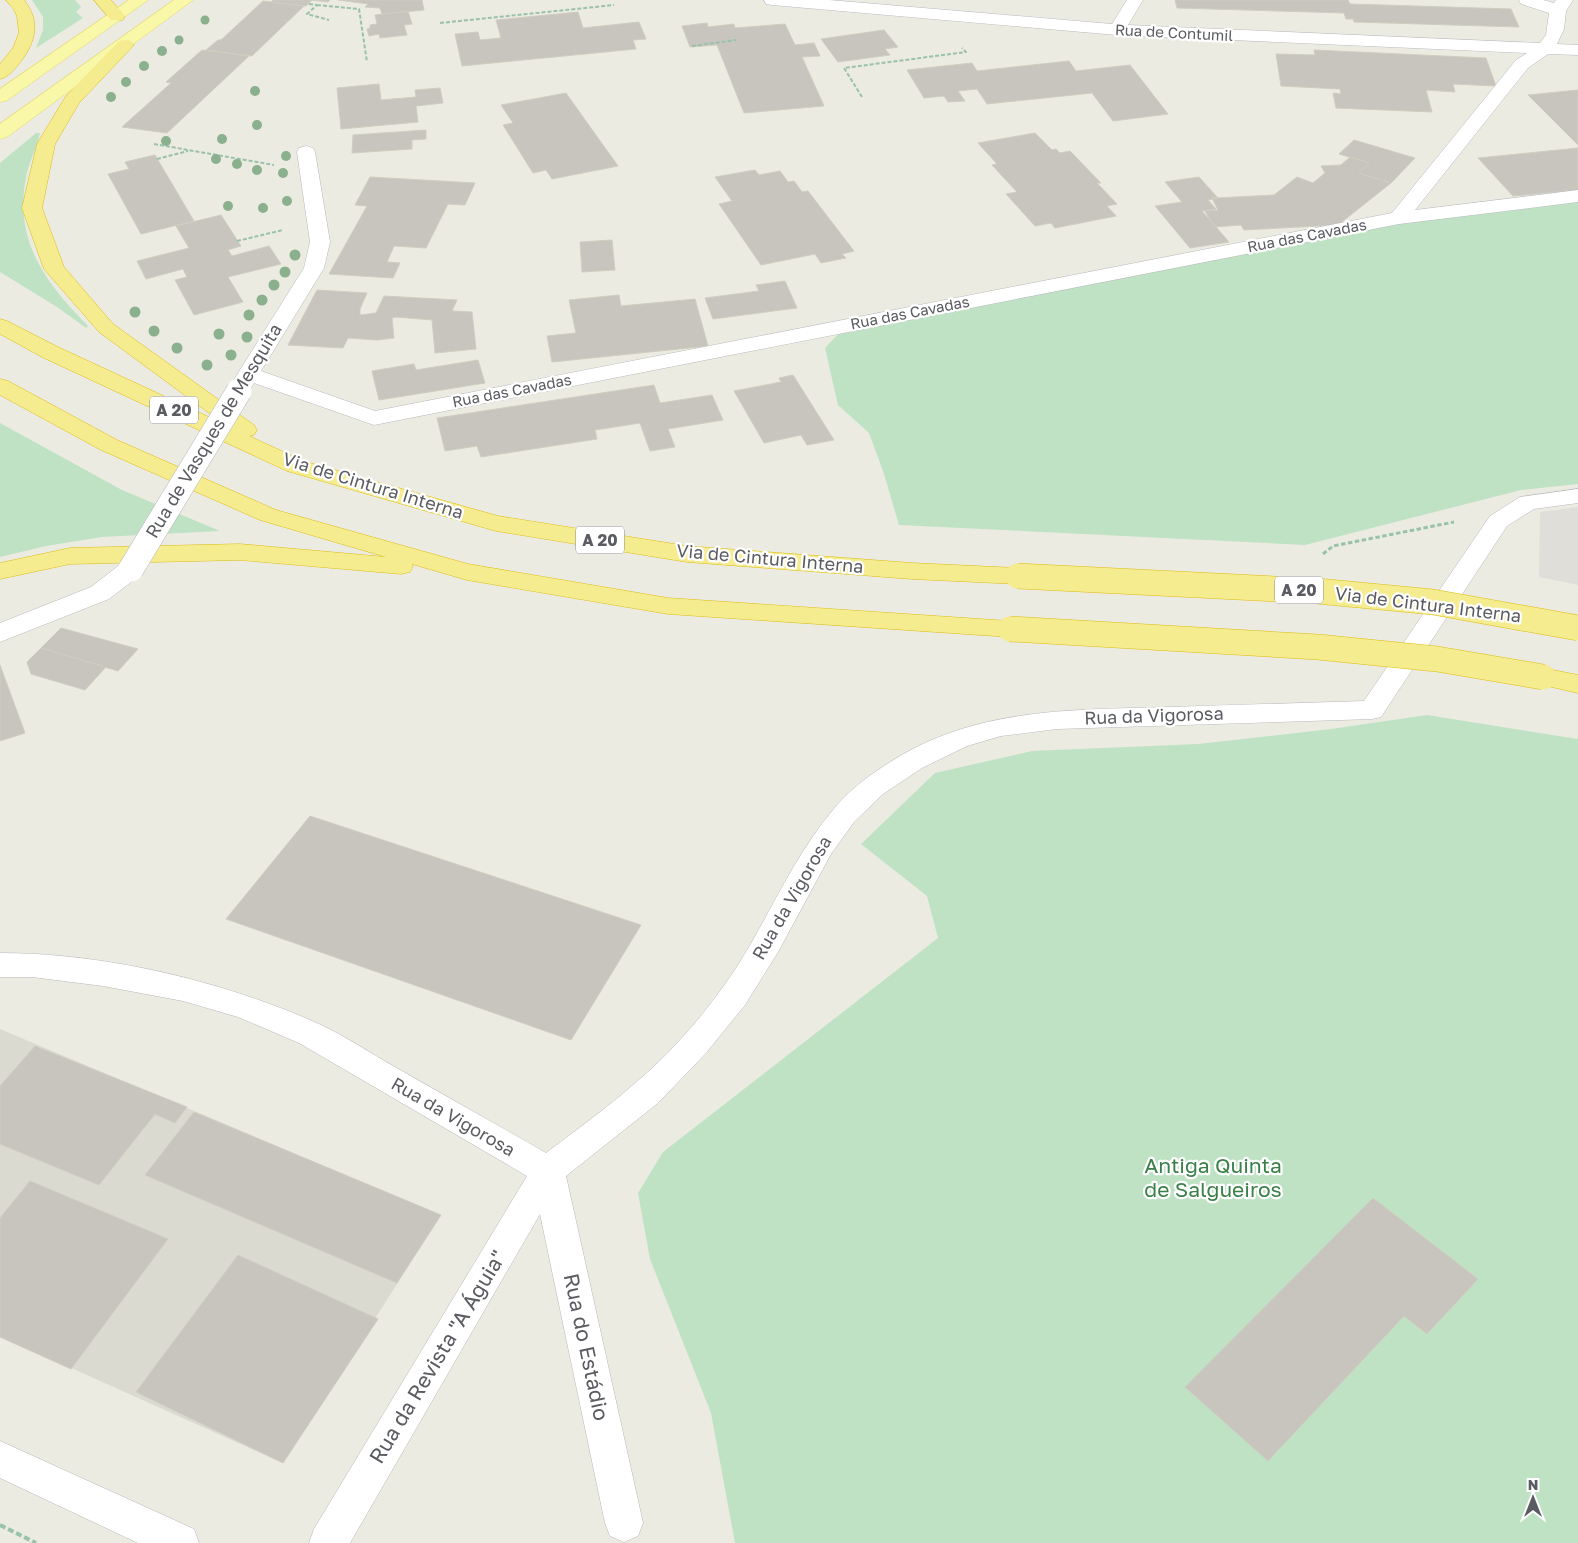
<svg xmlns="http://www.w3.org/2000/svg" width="1578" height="1543" font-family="'Golos Text',sans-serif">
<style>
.industrial{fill:#dfded9}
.education{fill:#dbdad0}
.green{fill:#bfe2c5}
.building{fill:#c7c5be;stroke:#d0cdc0}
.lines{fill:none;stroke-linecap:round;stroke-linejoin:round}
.minor-casing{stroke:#b7b8bd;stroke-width:1}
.major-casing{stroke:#e6d560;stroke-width:1}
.highway-casing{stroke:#dcbc11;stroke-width:1}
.path-far2{stroke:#99c2ab;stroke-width:2;stroke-dasharray:4 2;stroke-linecap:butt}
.path-far1{stroke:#99c2ab;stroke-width:3;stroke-dasharray:4.5 2.5;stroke-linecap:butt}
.path{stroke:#99c2ab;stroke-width:4;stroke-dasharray:6 3;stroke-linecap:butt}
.minor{fill:#fff;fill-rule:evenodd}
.major{fill:#f9f8a9;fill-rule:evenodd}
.highway{fill:#f5eb8f;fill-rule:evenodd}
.minor-bridge-casing{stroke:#b7b8bd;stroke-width:26;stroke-linecap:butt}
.highway-bridge-casing{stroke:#dcbc11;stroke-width:26;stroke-linecap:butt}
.minor-bridge{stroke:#fff;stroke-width:25}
.highway-bridge{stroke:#f5eb8f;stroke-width:25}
.tree{fill:#8ab08d}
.labels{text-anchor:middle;stroke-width:4.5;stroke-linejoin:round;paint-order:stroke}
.far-street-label{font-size:15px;fill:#5a5c61;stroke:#fff}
.shield{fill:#fff;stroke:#8c8d90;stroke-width:1}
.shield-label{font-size:16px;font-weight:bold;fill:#5a5c61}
.street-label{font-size:18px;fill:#5a5c61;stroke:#fff}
.near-park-label{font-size:21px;fill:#3a8048;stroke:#fff}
.near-street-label{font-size:21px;fill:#5a5c61;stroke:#fff}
</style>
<rect width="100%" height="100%" fill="#ecebe1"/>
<path class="industrial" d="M1578,507V585L1539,577L1540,512Z"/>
<path class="education" d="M0,1029L441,1215L283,1463L0,1336Z"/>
<path class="green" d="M32,0H75L81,7L76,12L83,18L36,48L43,30V17Z
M36,133H40C37,148 29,162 26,177C14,242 45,282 88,326L86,328L57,307L0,272V163Z
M1578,201V484L1521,490L1305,545L899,525L884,474L869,433L838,405L825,348L842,330L1404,223Z
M0,423L122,490L220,531L102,537L46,546L0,557Z
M1427,715L1578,739V1543H735L711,1413L650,1259L638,1193L663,1152L938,938L927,896L861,844L935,773L1032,751L1198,744L1331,729Z"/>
<path class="building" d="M273,0H330L328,2L312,0L306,6L271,2Z
M338,0H422L424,10L382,14L380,8L365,7L368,4Z
M1175,0H1348L1350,4L1511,9L1519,27L1354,22L1353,19H1346L1344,13L1177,8Z
M263,1L304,6L252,56L206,50L218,40H221Z
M408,11L412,24L404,25L407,35L380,38L379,34L369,36L367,29L370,28V25L377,24L375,15Z
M578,12L583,28L639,22L646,39L633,40L636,49L462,66L455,34L478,32L480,40L501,38L496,20Z
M707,23L708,27L734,24L735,28L785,24L795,45L814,43L820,56L802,57L824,106L744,113L717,45L690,47L682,26Z
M884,30L898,47L885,49L890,55L838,62L821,39Z
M202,50L249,56L167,133L122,127L171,83L166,82Z
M1314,50L1486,58L1496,86L1453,84L1455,92L1426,90L1432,112L1336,108L1333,93L1341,94L1340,89L1281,86L1276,54L1315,55Z
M1069,61L1076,71L1130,65L1168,114L1113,121L1092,93L987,104L977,89L958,91L965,101L948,102L944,96L924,98L907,70L972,63L977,71Z
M379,84L381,100L416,97L415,90L440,88L443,103L416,106L418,122L341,129L337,88Z
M1578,90V145L1528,95Z
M566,93L618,166L552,179L546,170L533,173L503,125L513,123L501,105Z
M426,130V139L412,140V149L352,153L353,135Z
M1035,133L1052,150L1056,149L1060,153L1070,151L1101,183H1097L1117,204L1107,206L1116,216L1055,228L1051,223L1035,226L1006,194L1017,192L992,165L997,164L978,143Z
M1354,140L1415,158L1391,183L1359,173L1369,163L1339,154Z
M1578,148V190L1513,196L1478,158Z
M155,155L194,221L141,234L108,174L129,169L125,162Z
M1350,157L1369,163L1359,173L1391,183L1338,225L1244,230L1241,225L1214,227L1205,211L1218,210L1211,196L1216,198L1274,195L1297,177L1313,183L1325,173L1321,166L1341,165Z
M755,170L759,175L780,171L788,182L794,181L802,192L808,191L854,251L842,254L846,258L821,263L815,254L761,265L719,204L732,201L715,177Z
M370,177L475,183L465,205L448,204L426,248L394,246L387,262L400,263L393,278L329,274L367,206L355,205Z
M1199,177L1218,198L1208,200L1216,209L1202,211L1229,242L1190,248L1155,206L1182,202L1165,182Z
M221,215L241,246L228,250L232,256L269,246L281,264L228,277L243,302L194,315L175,280L187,277L183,269L146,279L137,261L189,248L176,226Z
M612,240L615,270L582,272L580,242Z
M785,281L797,308L713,319L705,298L759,291L756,285Z
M317,290L367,293L360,309V315L376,313L384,296L457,300L452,311L472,312L476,349L435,353L432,320L396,317L392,318L394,338L377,340L348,338L343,348L288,345Z
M619,295L621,306L695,299L708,346L552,362L547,336L576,333L569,300Z
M478,360L485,383L379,400L372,371L414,364L416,370Z
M793,375L834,440L807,445L801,435L764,443L734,391L781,382L779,378Z
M654,385L660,403L712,395L723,420L668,429L675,447L650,451L640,423L595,430L597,439L481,457L477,446L445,451L437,418Z
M61,628L138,649L118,671L41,648Z
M41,648L106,667L85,690L31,674L27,662Z
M0,665L25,733L0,741Z
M310,816L641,925L571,1040L226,919Z
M35,1046L187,1107L175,1123L155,1114L99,1185L0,1144V1086Z
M194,1112L441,1215L397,1283L145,1175Z
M30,1181L168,1239L71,1369L0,1337V1218Z
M1373,1198L1478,1279L1427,1334L1404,1316L1268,1461L1185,1387Z
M238,1255L378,1319L283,1463L136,1392Z"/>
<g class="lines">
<defs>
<path id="minor" d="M764,0H829L1112,24L1127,0H1143L1128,25L1540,43L1546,35L1549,13L1521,4L1519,0H1543L1554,3L1556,0H1573L1566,11L1564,29L1557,44L1578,45V55L1548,54L1528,68L1415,210L1578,190V202L1399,224L374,425L254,383L247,394L239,396L231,394L228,389L304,268L310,242L297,152L299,148L306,146L313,148L315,152L330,242L324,268L261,371L375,411L1392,213L1516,60L1527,53L1117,35L772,5L766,4Z
M1578,489V503L1534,509L1507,526L1381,717L1372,719L1057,729L1001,736L967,746L922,768L883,794L854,822L831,854L778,952L745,1005L706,1053L658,1103L566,1176L643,1523L638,1536L624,1542L610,1536L605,1523L540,1214L350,1543H309L314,1529L527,1176L299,1043L238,1017L183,1001L103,986L32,977H0V953C105,953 223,981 319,1024C345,1036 370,1053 395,1067C445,1096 496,1124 546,1153C576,1130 606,1109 634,1084C667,1057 698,1022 723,987C764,931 788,863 833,810C848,791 867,777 887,764C974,707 1071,710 1171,707C1236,705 1300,703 1364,701L1490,516L1520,497Z
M131,561L140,563L143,569L140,575L109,599L0,642V623L91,587L122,563Z
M0,1441L194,1529L199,1543H138L0,1478Z"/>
<path id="major" d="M129,0H148L6,101L0,102V89Z
M174,0H193L7,137L0,139V124Z"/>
<path id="highway" d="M6,0H24C42,23 35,44 18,65C13,71 8,77 0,79V64L13,48L19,33L17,16L13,8Z
M94,0H111L125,16L123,20H111Z
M125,40L131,41L134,45L79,103L55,144L42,208L64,267L113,324L254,425L257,430L254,435L249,436L303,461L498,516L687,546L912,563L1018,568L1027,570L1030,576L1027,582L1018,584L912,579L687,562L496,531L287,471L44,358L0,334V319L7,321L60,348L224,424L99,332L44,269L22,208L37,144L66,96L119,41Z
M0,379L8,381L117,440L276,510L468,564L668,598L1010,621L1019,623L1023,629L1019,635L1010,637L668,614L467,580L412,564L413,566L410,572L401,574L240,560L70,564L0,579V563L70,548L240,544L386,557L260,520L101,450L0,395Z
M1543,668L1578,675V693L1534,683L1530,677L1534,671Z"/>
</defs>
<use href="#minor" class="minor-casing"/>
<use href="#major" class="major-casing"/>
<use href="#highway" class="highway-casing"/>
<path class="path-far2" d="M309,4L317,5L307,14L329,20
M317,5L359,9L367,62
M440,23L614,5
M692,46L736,40
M862,97L844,68L966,52L962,48
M154,144L274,165
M157,159L188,151
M237,241L283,230"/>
<path class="path-far1" d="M1323,554L1333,546L1454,522"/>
<path class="path" d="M0,1525L36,1543"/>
<use href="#minor" class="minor"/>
<use href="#major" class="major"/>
<use href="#highway" class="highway"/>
<defs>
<path id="minor-bridge" d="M131,569L239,391"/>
<path id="highway-bridge" d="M1018,576L1317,591L1433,602L1578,628
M1010,629L1318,647L1437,659L1543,677"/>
</defs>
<use href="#minor-bridge" class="minor-bridge-casing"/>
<use href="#highway-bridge" class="highway-bridge-casing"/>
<use href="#minor-bridge" class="minor-bridge"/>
<use href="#highway-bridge" class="highway-bridge"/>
</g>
<g class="tree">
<circle cx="205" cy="20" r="4.5"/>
<circle cx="179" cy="40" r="4.5"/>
<circle cx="162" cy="51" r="5"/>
<circle cx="144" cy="66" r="5"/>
<circle cx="126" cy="82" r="5"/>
<circle cx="255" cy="91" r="5"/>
<circle cx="111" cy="97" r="5"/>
<circle cx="257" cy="125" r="5"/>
<circle cx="222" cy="139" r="5"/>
<circle cx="166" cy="141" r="5"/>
<circle cx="286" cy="156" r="5"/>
<circle cx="216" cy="159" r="5"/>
<circle cx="237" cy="164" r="5"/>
<circle cx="257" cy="170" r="5"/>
<circle cx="283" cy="173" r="5"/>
<circle cx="287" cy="201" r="5"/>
<circle cx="228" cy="206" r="5"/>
<circle cx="263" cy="208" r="5"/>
<circle cx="295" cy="255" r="5.5"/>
<circle cx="285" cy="272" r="5.5"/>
<circle cx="274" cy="285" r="5.5"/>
<circle cx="262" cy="300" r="5.5"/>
<circle cx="135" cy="312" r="5.5"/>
<circle cx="249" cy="315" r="5.5"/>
<circle cx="154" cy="331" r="5.5"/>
<circle cx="219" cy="334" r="5.5"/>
<circle cx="247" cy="337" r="5.5"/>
<circle cx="177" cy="348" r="5.5"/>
<circle cx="231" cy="355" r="5.5"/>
<circle cx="207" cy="365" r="5.5"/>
</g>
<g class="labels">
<g class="far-street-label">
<text transform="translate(1174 33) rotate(3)" y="5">Rua de Contumil</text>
<text transform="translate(1307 236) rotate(-11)" y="5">Rua das Cavadas</text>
<text transform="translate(910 313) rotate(-11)" y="5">Rua das Cavadas</text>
<text transform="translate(512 391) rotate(-11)" y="5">Rua das Cavadas</text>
</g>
<g class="shield">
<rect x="150" y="396.5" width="48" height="27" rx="4"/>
<rect x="576" y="526.5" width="48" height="27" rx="4"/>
<rect x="1275" y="576.5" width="48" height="27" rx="4"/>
</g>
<g class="shield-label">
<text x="174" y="416">A 20</text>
<text x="600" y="546">A 20</text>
<text x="1299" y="596">A 20</text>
</g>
<g class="street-label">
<text transform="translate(214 431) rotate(-59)" y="6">Rua de Vasques de Mesquita</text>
<text transform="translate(373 486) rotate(17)" y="6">Via de Cintura Interna</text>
<text transform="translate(770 559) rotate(5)" y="6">Via de Cintura Interna</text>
<text transform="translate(1428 605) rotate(7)" y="6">Via de Cintura Interna</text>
<text transform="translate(1154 716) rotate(-2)" y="6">Rua da Vigorosa</text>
<text transform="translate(792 898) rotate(-60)" y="6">Rua da Vigorosa</text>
<text transform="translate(453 1117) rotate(30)" y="6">Rua da Vigorosa</text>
</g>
<g class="near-park-label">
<text x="1213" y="1173">Antiga Quinta<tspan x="1213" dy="24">de Salgueiros</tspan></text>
</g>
<g class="near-street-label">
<text transform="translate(586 1347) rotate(78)" y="7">Rua do Estádio</text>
<text transform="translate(438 1357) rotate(-59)" y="7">Rua da Revista "A Águia"</text>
</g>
</g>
<g transform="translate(1533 1498)" stroke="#ffffff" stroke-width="4" paint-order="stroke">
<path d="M0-4L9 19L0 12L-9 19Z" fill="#5a5c61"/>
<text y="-8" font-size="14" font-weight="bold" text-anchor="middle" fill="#5a5c61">N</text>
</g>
</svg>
